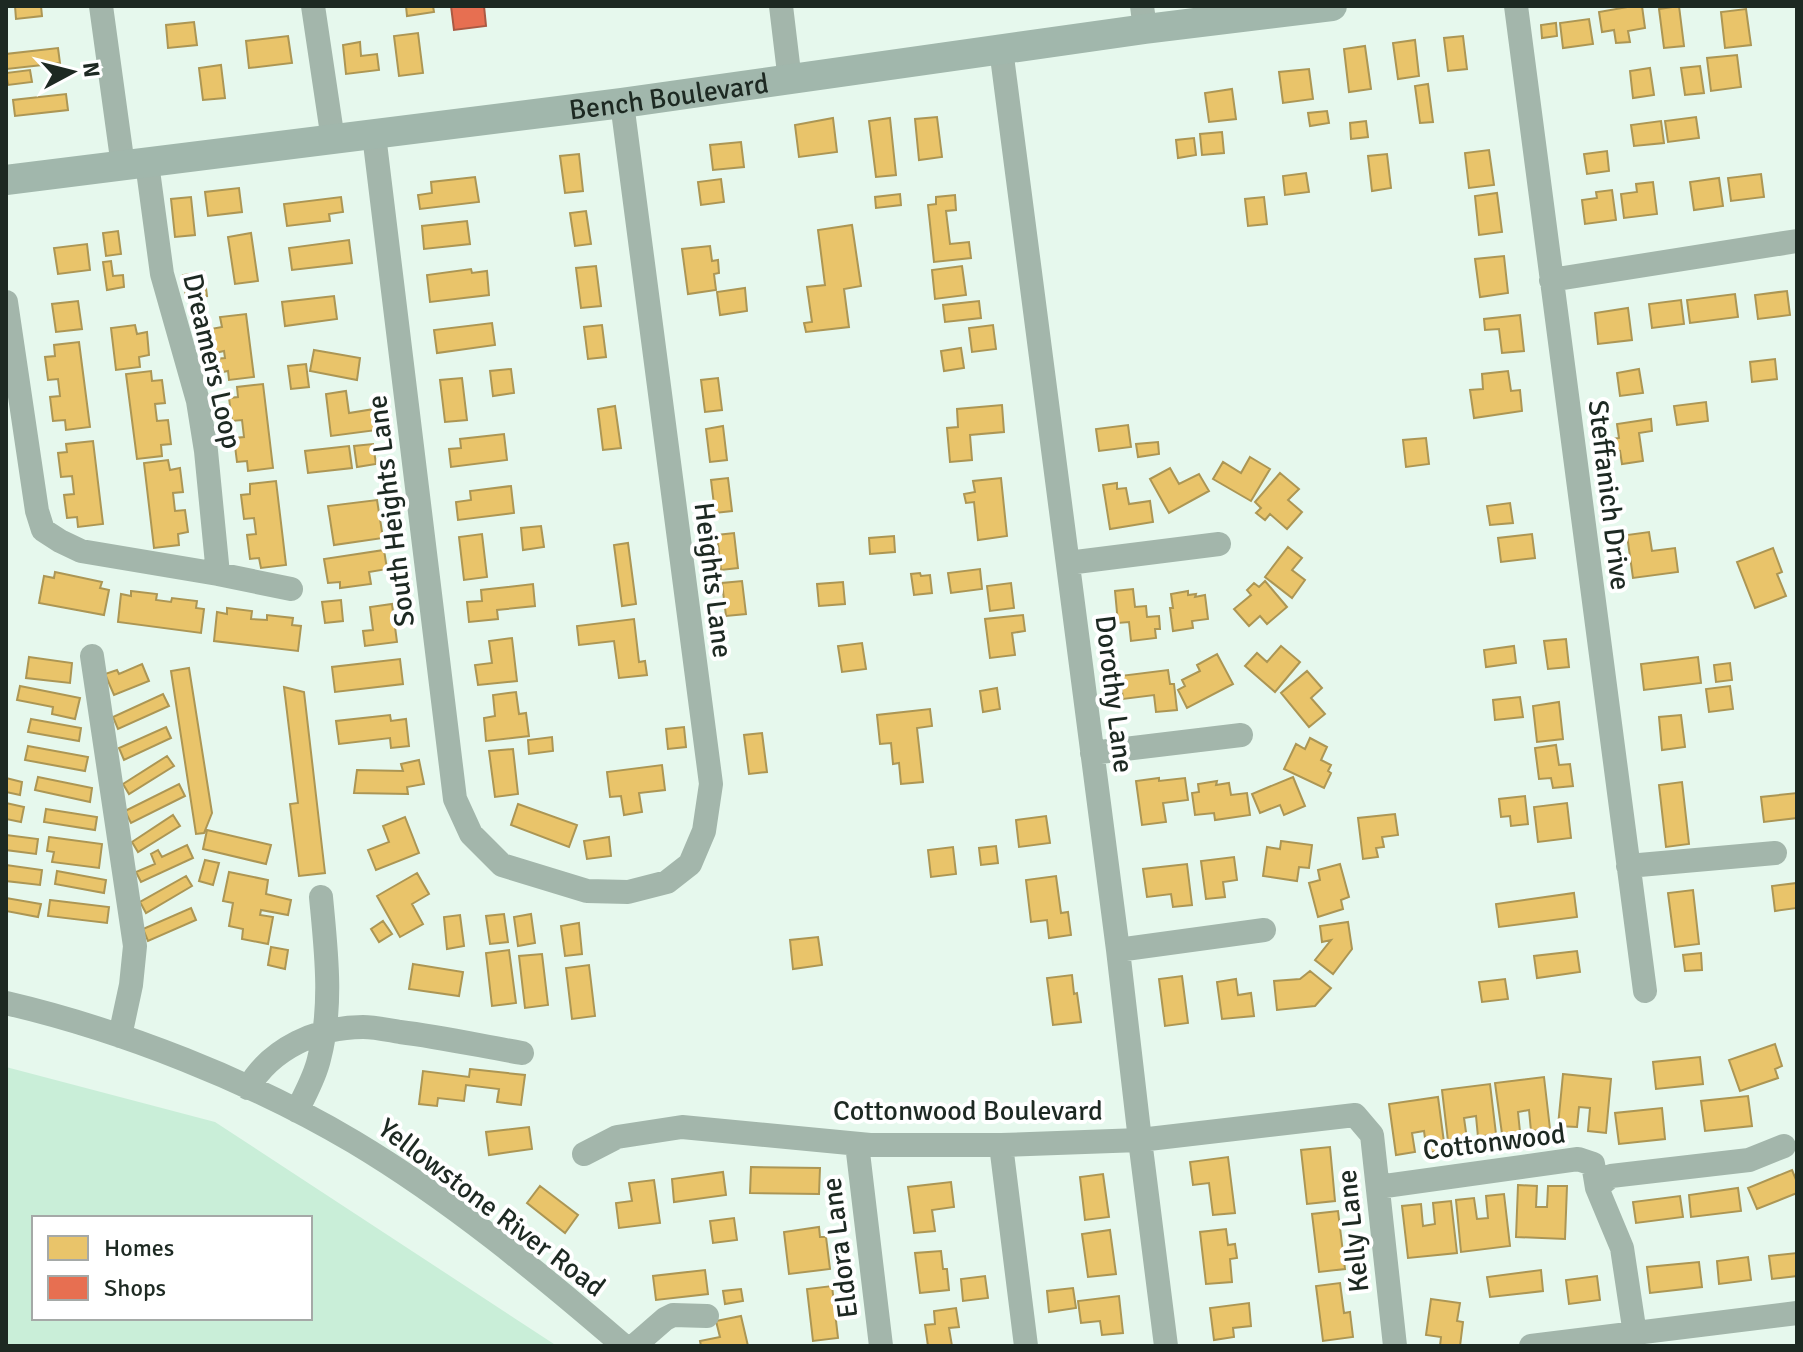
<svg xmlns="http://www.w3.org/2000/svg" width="1803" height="1352" font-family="Signika,sans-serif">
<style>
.green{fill:#c9eed8;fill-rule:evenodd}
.homes{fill:#e9c46a;stroke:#ac9654;stroke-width:2}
.shops{fill:#e76f51;stroke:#aa5a43;stroke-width:2}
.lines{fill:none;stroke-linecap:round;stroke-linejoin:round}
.minor{stroke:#a3b6ab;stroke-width:24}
.major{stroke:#a1b7ac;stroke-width:30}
.labels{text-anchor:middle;stroke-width:8;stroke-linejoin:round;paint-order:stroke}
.street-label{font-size:28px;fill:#1d2922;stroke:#fff}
</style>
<rect width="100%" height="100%" fill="#e6f8ed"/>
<path class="green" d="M6,1067L215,1122L557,1346H6ZM34,1218H310V1318H34Z"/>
<path class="homes" d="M15,6H41L42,16L16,19Z
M406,6H433L434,12L407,16Z
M1633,6H1642L1645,28L1628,31L1630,42L1616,43L1614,30L1602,32L1599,12Z
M1679,6L1684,46L1664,48L1659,9Z
M1746,9L1751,45L1725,48L1721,12Z
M1589,19L1593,44L1563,48L1560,23Z
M194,22L197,45L168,48L166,25Z
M1556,23L1557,36L1542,38L1541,25Z
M418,33L423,73L399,76L394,36Z
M288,36L292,63L249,68L246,41Z
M1463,36L1467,69L1448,71L1444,38Z
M1415,40L1419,76L1398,79L1393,43Z
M360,42L361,56L377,54L379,70L346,74L343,45Z
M1365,46L1371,89L1349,92L1344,49Z
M58,48L60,63L7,69L6,54Z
M1737,55L1741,87L1711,91L1707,58Z
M221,65L225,98L203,100L199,68Z
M1700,66L1704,93L1685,95L1681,68Z
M1650,68L1654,95L1633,98L1630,71Z
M1309,69L1313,99L1283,103L1279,72Z
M30,70L32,82L8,85L6,73Z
M1428,84L1433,122L1420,123L1415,86Z
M1232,89L1236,119L1209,122L1205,93Z
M66,94L68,110L15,116L13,100Z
M1327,111L1329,123L1310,126L1308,113Z
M937,117L942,157L919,160L915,119Z
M1696,117L1699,138L1668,142L1665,121Z
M833,118L837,152L799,157L795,125Z
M890,118L896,175L876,177L869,121Z
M1366,121L1368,137L1351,139L1350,123Z
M1661,121L1664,143L1634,146L1631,125Z
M1222,132L1224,153L1202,155L1200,134Z
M1194,138L1196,155L1178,158L1176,140Z
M741,142L744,167L713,170L710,145Z
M1489,150L1494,185L1469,188L1465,153Z
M1607,151L1609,171L1587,174L1584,154Z
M579,154L583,191L565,193L560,156Z
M1387,154L1391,188L1372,191L1368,156Z
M1306,173L1309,192L1285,195L1283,176Z
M1761,174L1764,197L1731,201L1728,178Z
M475,177L479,202L420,209L418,195L432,193L431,182Z
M1719,178L1723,206L1694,210L1690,182Z
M721,179L724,202L701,205L698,182Z
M1653,182L1657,214L1624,218L1621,194L1637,192L1636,184Z
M239,188L242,212L208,216L205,192Z
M1612,190L1616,220L1585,224L1582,200L1597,198L1596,192Z
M1497,193L1502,232L1479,235L1475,196Z
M900,194L901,205L876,208L875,197Z
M955,195L956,210L946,211L950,244L969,242L971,258L934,262L928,205L936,204V197Z
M191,197L195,235L175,237L171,199Z
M341,197L343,212L329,214L330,221L287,226L284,204Z
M1264,197L1267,224L1248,226L1245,199Z
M586,211L591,244L575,246L570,213Z
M467,221L470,244L424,249L422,226Z
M852,225L861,286L844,289L849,327L806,332L804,323L812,322L807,287L825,285L818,230Z
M118,231L121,254L106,256L103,233Z
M251,233L258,281L235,284L228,237Z
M349,240L352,263L292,270L289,248Z
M87,244L90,270L58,274L54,248Z
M710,246L712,261L718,260L719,273L714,274L716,290L688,294L682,249Z
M1504,256L1508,293L1480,297L1475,259Z
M111,261L113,276L123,275L124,287L107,290L103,262Z
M596,266L601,306L581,308L576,268Z
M962,266L966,295L935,299L932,270Z
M471,269L472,273L487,271L489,295L430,302L427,275Z
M204,272L207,296L186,298L183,275Z
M745,288L747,311L720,315L717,292Z
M1787,291L1790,315L1758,319L1755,295Z
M1735,294L1738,317L1690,323L1687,300Z
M334,296L337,319L285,326L282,302Z
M1681,300L1684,324L1652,328L1649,304Z
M78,301L82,329L56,332L52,304Z
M979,301L981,318L945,322L943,305Z
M1628,308L1632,340L1598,344L1595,313Z
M246,314L254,377L229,380L228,371L217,373L215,359L225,358L224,351L215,353L211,329L222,327L220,317Z
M1520,315L1524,351L1502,353L1499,329L1485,330L1484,319Z
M492,323L495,345L437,353L434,330Z
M135,325L137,334L147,332L149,355L139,357L140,367L116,370L111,328Z
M602,325L606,357L588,359L584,327Z
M993,325L996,349L972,352L969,328Z
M79,342L90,427L66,430L65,420L53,421L50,397L60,396L58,379L48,380L45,357L55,356L54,345Z
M961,348L964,368L944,371L941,351Z
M314,350L360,358L357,380L310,371Z
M1775,359L1777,379L1752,382L1750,362Z
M306,364L309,387L291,389L288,366Z
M511,369L514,393L493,396L490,371Z
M1639,369L1643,393L1620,396L1617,373Z
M151,371L152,381L162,380L165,403L155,404L157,421L168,420L171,444L161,445L162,456L137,459L126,374Z
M1508,371L1511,391L1520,390L1522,411L1474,418L1470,390L1483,389L1482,374Z
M462,378L467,420L445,422L440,380Z
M718,378L722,410L705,412L701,380Z
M263,384L273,468L248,471L247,461L237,462L234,438L244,437L242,420L232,421L229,398L238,397L237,387Z
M346,391L349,413L374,409L377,430L331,436L326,394Z
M1706,402L1708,421L1677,425L1674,406Z
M1002,405L1004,432L970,435L972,460L950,462L947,428L958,427L957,409Z
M615,406L621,448L603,450L598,409Z
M1651,419L1652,431L1639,433L1643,461L1622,464L1620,451L1613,452L1611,439L1619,438L1617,424Z
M1128,425L1131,447L1099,451L1096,429Z
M723,426L727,460L710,462L706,429Z
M504,434L507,460L451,467L449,449L461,448L460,439Z
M1426,438L1429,464L1406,467L1403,440Z
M93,441L103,524L78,527L77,517L67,518L64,495L74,494L72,476L61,477L58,453L67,452L66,444Z
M1158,442L1159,454L1138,457L1136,444Z
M373,444L376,464L357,467L354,446Z
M349,446L352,468L308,473L305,451Z
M1250,457L1270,469L1251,501L1213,479L1223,462L1241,473Z
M168,460L170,470L180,468L183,492L173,493L175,511L185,510L188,532L178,534L179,545L154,548L144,463Z
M1170,468L1179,484L1199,474L1209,491L1169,513L1150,479Z
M1280,473L1299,489L1288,500L1302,512L1287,529L1270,514L1265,520L1256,513L1261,508L1255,502Z
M728,478L732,511L715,513L711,480Z
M1001,478L1007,536L978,540L974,502L966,503L964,494L975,492L973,481Z
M276,481L286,565L261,568L259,558L250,559L247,535L256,534L254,518L244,519L241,495L250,494V484Z
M1117,483V489L1126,488L1129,504L1150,501L1153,522L1110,529L1103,485Z
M511,486L514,513L458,520L456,502L471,500L470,491Z
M377,500L383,538L334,545L328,506Z
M1510,503L1513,523L1490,525L1487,506Z
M541,526L544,547L523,550L521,528Z
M1649,532L1652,551L1675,548L1678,572L1633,578L1627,535Z
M734,533L738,568L721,570L717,535Z
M482,534L487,577L464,580L459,537Z
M1532,534L1535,558L1501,562L1498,538Z
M894,536L895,552L870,554L869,538Z
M628,543L636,604L622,606L614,545Z
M1288,547L1302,558L1292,570L1305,580L1292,598L1265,577Z
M1773,548L1782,572L1777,574L1786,596L1755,608L1737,562Z
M384,550L387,569L369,572L371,584L340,588V582L328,583L324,559Z
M980,569L982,589L951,593L948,573Z
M55,572L102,582L100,588L109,590L104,615L39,603L44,576L54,578Z
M920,573L921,576L930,575L932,593L914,595L911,574Z
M742,581L746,614L726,616L722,583Z
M1265,581L1287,607L1267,624L1260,616L1249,626L1234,609L1251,595L1247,590L1254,583L1259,587Z
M843,582L845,604L819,606L817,584Z
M1011,583L1014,608L990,611L987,586Z
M533,584L535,606L497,610L498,619L469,622L467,602L482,601L481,590Z
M1133,589L1135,607L1146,606L1147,617L1159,616L1160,629H1155L1156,638L1131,641L1129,622L1118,623L1115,591Z
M131,591L157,594L156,600L171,602L172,598L197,601L196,608L204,609L201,633L118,622L121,594L131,596Z
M1188,591V595L1196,594L1195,597L1205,595L1208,619L1192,621L1193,628L1173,631L1170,608H1173L1171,594Z
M341,600L343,621L325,623L322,602Z
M392,604L397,642L365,646L363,631L373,630L370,607Z
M227,608L252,611L251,619L267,620V615L293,618L292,625L301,626L298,651L214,641L217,612L227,614Z
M1023,615L1025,631L1012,633L1015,655L990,658L985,619Z
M634,619L639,662L645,661L647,675L619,678L614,641L579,645L577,626Z
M512,638L517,681L478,685L475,665L492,663L489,641Z
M1566,639L1569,667L1548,669L1544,641Z
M862,643L866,669L842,672L838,646Z
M1281,646L1300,662L1275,692L1245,666L1257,653L1267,662Z
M1514,646L1516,663L1486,667L1484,650Z
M1217,654L1233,684L1187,708L1178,690L1185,686L1182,680L1200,671L1197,665Z
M29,657L72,663L70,683L26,678Z
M1698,657L1701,683L1644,690L1641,664Z
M400,659L403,684L335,692L332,667Z
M1730,663L1732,680L1716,682L1714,665Z
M142,664L149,681L114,695L105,674L117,670L119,674Z
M189,668L212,813L204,833L196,834L171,671Z
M1168,670L1170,684H1174L1177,710L1156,712L1154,695L1123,699L1120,676Z
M1307,671L1322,688L1311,698L1325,714L1309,727L1281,693Z
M20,686L80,698L75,719L52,714L53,707L17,700Z
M1730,686L1733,709L1709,712L1706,689Z
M284,687L304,692L325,873L299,876L290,804L298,803Z
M997,688L1000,709L983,712L980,691Z
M516,692L519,714L526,713L529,736L486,741L484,718L495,716L493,695Z
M163,694L169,706L118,729L113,717Z
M1520,697L1523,717L1495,720L1493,700Z
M1559,702L1563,739L1537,742L1533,706Z
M930,709L932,726L917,728L923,782L901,784L899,763L893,764L891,743L880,744L877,715Z
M390,715L391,721L406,719L409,746L391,748L390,738L339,744L336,721Z
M1681,715L1685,747L1662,750L1659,717Z
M31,719L81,728L79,741L28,732Z
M166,727L171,738L124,760L119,748Z
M684,727L686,747L668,749L666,729Z
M762,733L767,772L749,774L744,735Z
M552,737L553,751L529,754L528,740Z
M1310,738L1327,747L1321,760L1331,765L1328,771L1331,773L1324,788L1284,769L1296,744L1305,749Z
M1556,745L1559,765L1570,764L1573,786L1553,788L1551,778L1539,779L1535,748Z
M28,746L88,757L85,771L25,760Z
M513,749L518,794L495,797L489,751Z
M167,756L174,766L129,794L123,784Z
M419,760L424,784L407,787L408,794L354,793L357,770L403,771L401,764Z
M662,765L665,790L639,793L642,812L624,815L621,796L610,797L607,772Z
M38,777L92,788L90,802L35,790Z
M1293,777L1305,806L1284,815L1280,805L1260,813L1252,794Z
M6,778L22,782L20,795L6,792Z
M1159,778V781L1185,778L1188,800L1163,803L1166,822L1142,825L1136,781Z
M1217,781L1216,785L1229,783L1231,795L1247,793L1250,815L1215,820L1214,813L1195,815L1192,793L1199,792L1198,784Z
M1682,782L1689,844L1666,847L1659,785Z
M179,784L185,796L131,823L125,811Z
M1797,793V818L1764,822L1761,797Z
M1525,796L1528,824L1511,826L1510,816L1501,817L1499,799Z
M6,803L24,807L21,822L6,819Z
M1567,803L1571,838L1538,842L1534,807Z
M518,804L577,825L569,847L511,825Z
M46,809L97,817L95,830L44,822Z
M1395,814L1398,835L1382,837L1384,847L1376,848L1378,857L1363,859L1358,818Z
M173,815L180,826L138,852L132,842Z
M1046,816L1050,843L1019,847L1016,820Z
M405,817L419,853L376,870L368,850L389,842L383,826Z
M207,830L271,845L266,864L203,849Z
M6,835L38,839L36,854L6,850Z
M49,837L102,844L99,868L52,862L54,852L47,851Z
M609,837L611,856L587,859L584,841Z
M1281,841L1312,845L1309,868L1299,867L1297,881L1263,876L1267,847L1280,849Z
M187,845L193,858L141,882L136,872L155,864L151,854L158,850L162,857Z
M996,846L998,863L981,865L979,848Z
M953,847L956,874L931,877L928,850Z
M1234,857L1237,880L1223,882L1225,897L1206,899L1201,861Z
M205,860L219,863L213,885L199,881Z
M1187,864L1192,905L1173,907L1171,894L1147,897L1143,869Z
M1340,864L1349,897L1341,900L1343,909L1318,917L1309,883L1320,880L1318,870Z
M6,865L42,870L40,885L6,881Z
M57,871L106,880L104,893L55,884Z
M229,872L268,880L266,894L291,900L288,915L261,910L260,915L273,917L268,944L242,939L243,929L229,926L233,903L223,901Z
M417,873L429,894L412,904L423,924L400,937L377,896Z
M186,876L192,886L146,913L140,902Z
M1056,876L1061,913L1068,912L1071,935L1049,938L1047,920L1031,922L1026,880Z
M1797,883V908L1775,911L1772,886Z
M1693,890L1699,944L1675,947L1668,893Z
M1574,893L1577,917L1499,927L1496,904Z
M6,898L41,904L38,917L6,911Z
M50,900L109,907L107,923L48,916Z
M191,908L196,920L148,941L143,929Z
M504,914L508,942L490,944L486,916Z
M531,914L535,943L518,946L514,917Z
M460,915L464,946L447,949L444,917Z
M383,921L392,934L379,942L371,929Z
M1348,922L1352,949L1333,974L1315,960L1331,940L1322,942L1320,926Z
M579,923L582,954L565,956L561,926Z
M818,937L822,965L793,969L790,940Z
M271,947L288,950L285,969L268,965Z
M509,950L516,1003L492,1006L486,953Z
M1577,951L1580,972L1537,978L1534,956Z
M1701,953L1702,970L1685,971L1683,955Z
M542,954L548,1005L525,1008L519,956Z
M413,964L463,972L459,996L409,989Z
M589,965L595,1016L572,1019L566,968Z
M1310,971L1331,988L1315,1006L1277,1010L1274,981L1300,979Z
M1072,975L1074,994L1077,993L1081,1022L1053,1025L1047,978Z
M1182,976L1188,1023L1165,1026L1159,979Z
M1236,979L1238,995L1251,993L1254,1016L1222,1019L1217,982Z
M1505,979L1508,999L1482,1002L1479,982Z
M1775,1044L1782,1066L1775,1069L1778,1078L1740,1091L1729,1060Z
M1700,1057L1703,1084L1656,1089L1653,1062Z
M470,1069L525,1075L521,1105L497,1102L499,1089L466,1085L464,1101L438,1098L437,1106L419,1104L423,1071L469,1077Z
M1563,1074L1611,1079L1606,1133L1588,1131L1590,1108L1579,1107L1577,1127L1558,1126Z
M1544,1077L1550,1129L1531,1131L1529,1110L1518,1112L1520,1132L1502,1134L1495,1083Z
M1490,1084L1496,1134L1478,1137L1476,1116L1464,1118L1467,1139L1448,1141L1442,1090Z
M1748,1096L1752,1126L1705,1131L1701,1101Z
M1438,1097L1445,1150L1427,1153L1424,1131L1412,1133L1415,1152L1396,1155L1389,1104Z
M1662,1108L1665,1139L1619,1144L1615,1113Z
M529,1127L532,1149L489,1155L486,1132Z
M1330,1147L1335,1201L1307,1204L1301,1150Z
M1228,1157L1235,1213L1213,1215L1209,1183L1193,1185L1190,1162Z
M751,1167L820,1168L819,1194L750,1193Z
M1792,1170L1797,1182V1193L1757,1209L1748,1188Z
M723,1172L726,1195L674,1202L672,1179Z
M1103,1174L1109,1217L1085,1220L1080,1177Z
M654,1180L660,1223L619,1228L616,1203L632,1201L629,1183Z
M951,1182L954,1207L932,1210L935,1231L914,1233L908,1187Z
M1518,1185L1537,1186L1536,1207H1547L1548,1186H1567L1565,1239L1516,1237Z
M540,1186L578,1215L565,1233L527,1203Z
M1738,1188L1741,1211L1691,1217L1689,1195Z
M1504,1194L1510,1246L1461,1252L1456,1200L1474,1198L1477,1219L1488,1218L1486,1196Z
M1680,1196L1683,1217L1636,1223L1633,1202Z
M1451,1201L1457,1253L1408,1258L1402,1206L1421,1204L1423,1226L1435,1224L1433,1203Z
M1338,1211L1345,1269L1319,1272L1312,1214Z
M734,1218L737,1240L713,1243L710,1221Z
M819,1227L820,1237H826L830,1269L789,1274L784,1232Z
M1226,1229L1228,1245L1235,1244L1237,1258L1230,1259L1232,1282L1206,1284L1200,1232Z
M1110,1230L1116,1274L1088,1277L1082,1234Z
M941,1251L943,1269H947L949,1290L920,1293L915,1253Z
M1797,1253V1276L1772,1279L1769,1256Z
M1748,1257L1751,1280L1719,1284L1717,1261Z
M1699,1262L1702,1287L1650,1293L1647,1267Z
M705,1270L708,1294L656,1300L653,1276Z
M1541,1270L1543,1291L1490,1297L1487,1277Z
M985,1276L988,1298L963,1301L961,1279Z
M1597,1276L1600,1300L1569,1304L1566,1280Z
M1340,1283L1344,1313L1350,1312L1353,1337L1323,1341L1316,1286Z
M832,1286L838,1338L813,1341L807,1289Z
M1073,1288L1076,1308L1049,1312L1047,1291Z
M741,1289L743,1301L725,1304L723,1291Z
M1119,1296L1123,1333L1102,1335L1100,1321L1081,1323L1078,1301Z
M1431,1299L1460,1303L1457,1321L1463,1322L1460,1346H1440L1441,1337L1426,1335Z
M1249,1303L1251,1326L1233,1328L1234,1337L1214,1340L1210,1308Z
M956,1308L959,1327L949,1328L952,1346H928L925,1325L935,1324L934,1311Z
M741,1316L748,1346H701L700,1341L720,1337L716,1321Z"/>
<path class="shops" d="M451,6H484L486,26L454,30Z"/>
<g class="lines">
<path class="minor" d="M101,6L123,166
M313,6L333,140
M781,6L790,81
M1142,6L1145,29
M1516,6L1645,991
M1001,49L1118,950L1140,1140L1166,1346
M374,135L455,799L471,834L502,865L587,891L628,892L667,882L690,864L704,831L711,784L622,103
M147,163L162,274L198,401L206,451L218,574
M1551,280L1797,241
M6,302L37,511L43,530L60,541L81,551L218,574L291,589
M1068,563L1219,544
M92,656L135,946L131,985L120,1036
M1092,753L1241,735
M1628,866L1775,853
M1118,950L1264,930
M6,1003C122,1030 251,1081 354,1142C451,1200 539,1273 624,1346
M248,1088C271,1048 318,1027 363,1027C375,1027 388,1030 400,1032C441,1037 481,1046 522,1053
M297,1111C305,1094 315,1077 319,1059C333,1006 326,950 321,897
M857,1144L881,1346
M1001,1145L1026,1346
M584,1154L617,1137L682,1127L870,1145H1001L1140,1140L1355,1115L1372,1135L1395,1346
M1378,1187L1578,1159L1593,1164L1597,1188L1622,1248L1635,1334
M1597,1188L1611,1176L1749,1160L1784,1146
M634,1346L665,1319L673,1315L707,1316
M1531,1346L1797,1313"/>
<path class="major" id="s1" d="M6,180L622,103L1145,29L1332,6"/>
</g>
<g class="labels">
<g class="street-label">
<text dy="10" stroke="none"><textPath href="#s1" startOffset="668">Bench Boulevard</textPath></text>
<text transform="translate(213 361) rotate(77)" y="10">Dreamers Loop</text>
<text transform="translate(1610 495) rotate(83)" y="10">Steffanich Drive</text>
<text transform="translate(390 511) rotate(-97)" y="10">South Heights Lane</text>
<text transform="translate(714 580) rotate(83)" y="10">Heights Lane</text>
<text transform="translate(1115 694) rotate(83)" y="10">Dorothy Lane</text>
<text x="968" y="1120">Cottonwood Boulevard</text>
<text transform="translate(1494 1141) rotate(-7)" y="10">Cottonwood</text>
<text transform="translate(492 1207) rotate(37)" y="10">Yellowstone River Road</text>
<text transform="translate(1352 1231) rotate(-96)" y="10">Kelly Lane</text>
<text transform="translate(839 1248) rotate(-97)" y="10">Eldora Lane</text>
</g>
</g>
<rect width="1803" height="1352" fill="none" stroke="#1d2922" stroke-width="16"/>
<rect x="32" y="1216" width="280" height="104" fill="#ffffff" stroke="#a5a9a7" stroke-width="2"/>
<rect x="48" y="1236" width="40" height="24" fill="#e9c46a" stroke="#a5a9a7" stroke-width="2"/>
<text x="104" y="1256" font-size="24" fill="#1d2922">Homes</text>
<rect x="48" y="1276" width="40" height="24" fill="#e76f51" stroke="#a5a9a7" stroke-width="2"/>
<text x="104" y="1296" font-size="24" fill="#1d2922">Shops</text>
<g transform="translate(72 72) rotate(83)" stroke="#ffffff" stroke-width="6" paint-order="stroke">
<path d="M0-6L14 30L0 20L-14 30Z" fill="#1d2922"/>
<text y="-12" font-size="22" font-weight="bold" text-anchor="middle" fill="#1d2922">N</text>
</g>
</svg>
